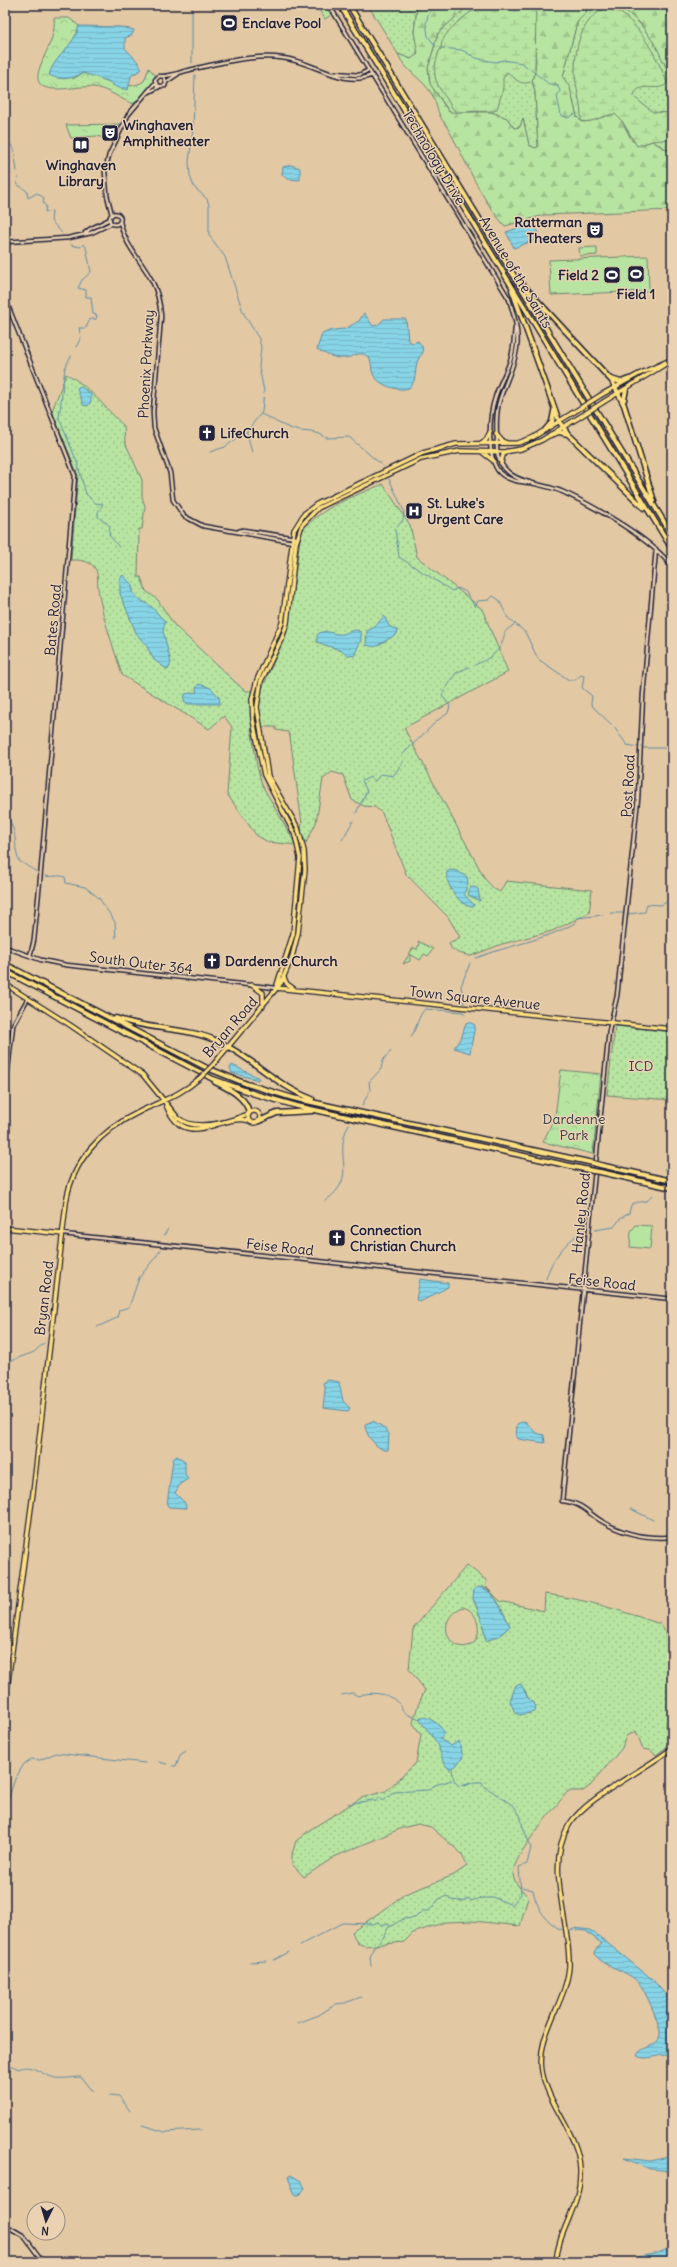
<svg xmlns="http://www.w3.org/2000/svg" width="677" height="2267" font-family="Delius,sans-serif">
<style>
.grass{fill:url(#grass-dots);stroke:#6d836e;fill-rule:evenodd}
.forest{fill:url(#forest-firs);stroke:#6d836e}
.wetland{fill:url(#wetland-marsh);stroke:#6d836e}
.park{fill:url(#park-crowns);stroke:#6d836e}
.pitch{fill:#b8e4a1;stroke:#6d836e}
.water{fill:url(#water-rules);stroke:#5f8da2}
.lines{fill:none;stroke-linecap:round;stroke-linejoin:round}
.stream{stroke:#5f8da2;stroke-width:1}
.minor-casing{stroke:#22223b;stroke-width:5.5}
.major-casing{stroke:#22223b;stroke-width:6}
.highway-casing{stroke:#22223b;stroke-width:7}
.minor{stroke:#ead2b2;stroke-width:2.5}
.major{stroke:#fddf80;stroke-width:3.5}
.highway{stroke:#fddf80;stroke-width:4}
.major-bridge-casing{stroke:#22223b;stroke-width:6;stroke-linecap:butt}
.highway-bridge-casing{stroke:#22223b;stroke-width:7;stroke-linecap:butt}
.major-bridge{stroke:#fddf80;stroke-width:3.5}
.highway-bridge{stroke:#fddf80;stroke-width:4}
.labels{text-anchor:middle;stroke-width:3;stroke-linejoin:round;paint-order:stroke}
.poi-label{font-size:14px;font-weight:bold;fill:#22223b;stroke:#ead2b2;text-anchor:start}
.street-label{font-size:14px;fill:#22223b;stroke:#ead2b2}
.park-label{font-size:14px;fill:#383f4a;stroke:#ead2b2}
</style>
<defs>
<pattern id="grass-dots" width="8" height="8" patternUnits="userSpaceOnUse"><rect width="8" height="8" fill="#b8e4a1"/><path d="M2 2h.1M6 6h.1" fill="none" stroke="#9ec38c" stroke-width="1.8" stroke-linecap="round"/></pattern>
<pattern id="forest-firs" width="22" height="20" patternUnits="userSpaceOnUse"><rect width="22" height="20" fill="#b8e4a1"/><path d="M5 1l3.5 6h-7zM16 11l3.5 6h-7z" fill="#9ec38c"/></pattern>
<pattern id="wetland-marsh" width="20" height="14" patternUnits="userSpaceOnUse"><rect width="20" height="14" fill="#b8e4a1"/><path d="M1 5h8M5 5V1M11 12h8M15 12V8" fill="none" stroke="#9ec38c"/></pattern>
<pattern id="park-crowns" width="20" height="18" patternUnits="userSpaceOnUse"><rect width="20" height="18" fill="#b8e4a1"/><path d="M2 6a3 3 0 1 1 6 0M12 15a3 3 0 1 1 6 0" fill="none" stroke="#9ec38c"/></pattern>
<pattern id="water-rules" width="6" height="5" patternUnits="userSpaceOnUse"><rect width="6" height="5" fill="#87d4e6"/><path d="M0 2.5h6" fill="none" stroke="#74b6c6"/></pattern>
</defs>
<rect width="100%" height="100%" fill="#e3c8a4"/>
<filter id="ink" filterUnits="userSpaceOnUse"><feTurbulence type="fractalNoise" baseFrequency=".025" numOctaves="2"/><feDisplacementMap in="SourceGraphic" scale="8" xChannelSelector="R" yChannelSelector="G"/><feConvolveMatrix kernelMatrix="1 2 1 2 8 2 1 2 1" color-interpolation-filters="sRGB"/></filter>
<g filter="url(#ink)">
<path class="grass" d="M368,5H415L417,8L414,32L418,47L416,57L411,59L398,54Z
M469,5H536L532,81L535,92L538,147L535,148L529,145L523,118L520,127L514,128L507,118L491,112L451,114L430,84L428,68L438,33Z
M587,5H619C640,18 668,58 672,82C675,101 672,132 672,153L660,145L581,121L577,117L570,88L563,77L575,30L578,21L586,13Z
M66,374C86,383 107,410 124,426L125,442L142,480V497L145,506L142,529H139L138,577H141L146,591L157,599L175,626L245,691H261L287,632L301,532C322,506 353,497 383,484L410,525L417,557L482,609L508,672L404,728L485,879L494,889L500,892L506,881L592,890L589,913L552,931L502,944L471,956L458,953L451,948L449,943L460,937L448,917L406,874L382,813L375,807L364,806L352,800L343,775L332,772L323,779L316,823L306,843L301,831L302,823L290,737L288,732L276,730V727H251L257,766L262,785L296,845L268,842L256,835L227,794L232,727L224,716L209,729L122,675C114,648 101,614 98,588C97,581 99,573 94,567C88,560 80,560 71,560L78,475L52,411Z
M615,1026L672,1032V1100L607,1095Z
M467,1565L487,1581L485,1586L500,1601L544,1611L545,1594C585,1599 622,1611 660,1624L665,1631L668,1668L672,1671V1690L666,1726L672,1743L656,1755L650,1750L643,1749L636,1731L626,1736L622,1748L590,1786L583,1791H568C555,1808 514,1853 513,1874C513,1882 523,1891 528,1897L520,1926L473,1921L445,1922L413,1933L404,1942L365,1946L357,1943L352,1932L405,1894L454,1875L467,1866L462,1854L431,1827L418,1824L402,1828L334,1857L304,1877L292,1864V1854L296,1841L311,1829L361,1798L386,1791L416,1763L421,1735L413,1723L418,1705L425,1690L409,1669L413,1629ZM481,1587C495,1590 504,1614 510,1626L499,1636L486,1641L482,1621L473,1598ZM463,1607C478,1611 482,1630 475,1642C453,1660 430,1621 463,1607ZM525,1690L528,1698L533,1703L524,1714L520,1715L511,1698L514,1691Z"/>
<path class="forest" d="M415,5H469L438,33L428,68L430,84L449,112H491L507,118L514,128L520,127L523,118L529,145L535,148L538,147L535,92L532,81L536,62L534,34L536,5H587L586,13L578,21L575,30L563,77L570,88L577,117L582,122C594,122 603,115 615,114L622,121L632,141L644,144L652,141L672,153V210L544,215L505,226C480,198 469,167 451,134C448,128 443,122 440,116C437,110 436,102 433,96C424,79 405,72 398,54L411,59L418,54L414,32L417,8Z
M619,5H662C677,21 672,58 672,80L656,46L641,24Z"/>
<path class="wetland" d="M480,5H536L535,72L532,81C520,87 515,78 507,72L503,78V89L497,109L494,111L456,112C452,109 450,104 447,99C433,81 432,73 439,51L441,49C440,32 466,16 480,5Z
M606,8C631,7 660,61 667,83C660,94 636,79 634,97L653,112L672,113V139L652,141L637,146L622,121L615,114C603,115 592,124 581,121C582,105 575,88 575,70C575,46 582,18 606,8Z"/>
<path class="park" d="M316,5H325L331,15L325,19Z
M54,18H69L79,26L76,36L62,55L73,79L83,73C103,77 125,94 144,81L149,68L155,75L153,84L134,104C121,100 111,90 94,87C77,84 27,102 40,67C46,49 56,38 54,18Z
M120,124L113,141L110,139L96,136L71,138L66,125Z
M418,941L433,949L428,956L424,954L420,960L410,954V961L403,964L413,948L417,949L419,944Z
M561,1070L601,1074L593,1154L543,1142L555,1117Z"/>
<path class="pitch" d="M597,247V255L580,256L579,248Z
M648,256L649,291L551,295L549,260Z
M636,1225L652,1226L650,1249L630,1247L631,1231Z"/>
<path class="water" d="M79,26L120,27L134,30L132,35L125,38V48L138,62L142,69L131,76L128,90L116,87L108,81L83,73C72,79 61,81 49,75C54,56 74,47 79,26Z
M291,165L300,168V180L288,179L282,175L283,167Z
M530,224L537,228L538,239L514,248L506,232Z
M364,313L373,326L378,325L384,319H406L408,341L413,343L418,341L422,346L423,353C411,363 420,379 409,388C398,392 378,385 373,374C371,370 372,364 370,359C360,348 355,358 344,358C335,359 324,354 317,349L322,334L332,330L345,329L359,321Z
M80,386L91,394V401L88,406L83,405C82,398 78,394 77,388Z
M123,575L132,585L133,592L138,598L152,607L165,622L163,631L171,663L168,670L154,660L146,645L137,635L120,594V578Z
M384,616L389,626L398,631L397,634L375,647L366,645L367,631L375,627Z
M355,630L361,632V640L354,656L347,655L342,651L317,642V635C325,627 334,636 343,634C346,633 351,631 355,630Z
M199,684L211,688L219,697L220,704H188L184,701L185,694L197,692L196,688Z
M450,870L457,871L467,877L468,883L464,894L474,905L473,907C460,907 444,883 447,872Z
M474,887L478,889L480,901L468,895L470,888Z
M469,1022L475,1025L470,1053L454,1048L462,1036L466,1023Z
M232,1065L259,1078L258,1080L232,1073L230,1068Z
M420,1279L448,1283V1287L422,1301L416,1300Z
M328,1380L339,1382L343,1401L350,1408L348,1411L323,1408L325,1390L323,1383Z
M373,1421L383,1427L389,1434L388,1450C378,1452 364,1433 365,1424Z
M525,1421L536,1433L544,1435L545,1443L518,1439L516,1437L517,1424Z
M177,1456L185,1461V1474L188,1479L180,1484L175,1493L185,1503L186,1508L169,1507L167,1505L173,1459Z
M478,1587C494,1588 503,1613 510,1626L499,1636L486,1641L482,1621L473,1598L474,1589Z
M521,1684L528,1698L536,1706L535,1712L520,1715L515,1713L510,1701L516,1685Z
M420,1717C428,1716 441,1724 444,1733L440,1739L451,1746L459,1741L463,1757L456,1766L449,1769C442,1762 441,1756 439,1747C437,1741 425,1727 421,1722Z
M575,1928L590,1930L606,1942L652,1979L672,2002V2056C660,2052 648,2062 637,2056C639,2046 659,2048 660,2035C661,2025 644,1988 638,1982C627,1970 605,1968 594,1954L595,1950L602,1944L586,1931L576,1930Z
M672,2156V2171L650,2169L624,2158L651,2161Z
M291,2175L301,2181L305,2188L299,2195H295L288,2177Z
M672,2247L671,2258L657,2261L637,2257L658,2253Z"/>
<g class="lines">
<path class="stream" d="M192,5V63
M436,47L428,36L426,23L428,15L432,9H439V5
M441,48L462,50L476,58L484,60L496,62L503,60L522,63L549,84H557L560,91L557,96L561,115L568,118L575,114
M195,75L193,128L189,162L190,176L194,187L207,199L209,205V235L225,257L243,312L259,339L261,347L259,367L264,391L262,412L247,431L225,447L210,452
M5,137L14,149L17,171
M18,177L17,184L27,191L28,198L37,193L44,198L43,203L46,206L45,212L52,211L51,221L62,233
M71,245L80,247L84,244L86,247L91,272L82,280L78,288L86,290V297H91L93,314L97,315L96,319H90L86,328H79L81,338L76,347
M71,356L65,368L59,418L77,462L86,494L95,503L103,504L98,512V517L110,526L109,535L119,547
M261,414C272,419 284,427 296,430C307,433 317,430 326,438L349,437L383,466
M247,432L252,453
M389,479L404,511L403,520L395,529L399,557L452,591L458,588L466,592L475,607L478,601L489,600L493,596L499,600L508,618L525,632L538,659L569,680H575L581,675L584,676L582,688L592,696L591,704L594,708L614,727L627,745L638,747
M475,665C484,661 498,654 502,643C507,629 501,634 515,624
M643,748H666L672,751
M356,813L367,791L362,781L370,777L375,781L381,774L393,776L403,762L402,755L438,720L448,713L450,706L442,695L456,673L469,667
M5,814C20,833 12,844 19,861L37,872
M342,840L353,821
M45,876C52,878 58,874 65,877L66,883L85,887L99,898L115,922L116,938
M610,913H623
M628,914L645,912L647,904L661,905L672,899
M118,958L119,963L126,966
M476,958C509,945 546,940 575,923L577,918L603,915
M464,1003L461,986L470,963
M411,1037C417,1028 418,1016 425,1009L463,1012L465,1015
M362,1106L370,1090L369,1082L381,1069L383,1060L392,1050
M664,1169L672,1163
M325,1201C361,1176 331,1156 349,1124
M595,1230L614,1227L620,1219L629,1213L631,1205C639,1199 648,1206 652,1194
M164,1235L168,1229
M546,1279C551,1259 567,1240 585,1230
M97,1327L117,1318L119,1310L129,1307L139,1278L161,1250
M5,1363L34,1352L44,1343
M631,1509L653,1520
M342,1695L352,1693L358,1696C368,1691 389,1693 397,1701C401,1706 402,1712 409,1715C412,1717 416,1717 420,1719
M159,1762L167,1764
M173,1766H176L180,1755L186,1751
M464,1786L470,1784
M348,1804L373,1800L375,1802L379,1797L383,1801L394,1792L428,1790L435,1785L452,1780
M5,1809L15,1779L24,1764L31,1759L40,1760L56,1753L145,1763
M522,1887L533,1890C536,1907 546,1923 562,1930
M569,1930L574,1929
M300,1945L342,1923L373,1924L378,1922L381,1925L389,1923V1926
M274,1960L289,1952
M250,1962L267,1961
M371,1966L370,1958L373,1948L383,1938L388,1928L403,1919L415,1918L422,1911H429L439,1899L447,1896L450,1900L463,1901L469,1898L471,1901L482,1898H495L512,1905L521,1894L519,1867L527,1864L531,1847L523,1827L520,1815L514,1806L484,1786L482,1782H475L460,1786C453,1783 453,1775 452,1769
M298,2023L319,2015L336,2004L345,2003L361,1997
M5,2063L19,2069C31,2063 41,2074 52,2077C61,2080 72,2077 81,2077L90,2089L94,2091
M110,2095L119,2096L130,2111
M142,2125L165,2132L201,2130"/>
<defs>
<path id="minor" d="M329,5L509,299C514,315 519,331 517,347C515,365 506,381 500,399C496,411 496,424 497,438C497,444 496,452 499,459C509,485 541,482 563,492C594,506 653,540 672,567
M335,73L359,75L369,70
M164,77L166,82L165,86H157L155,80L159,76C168,77 176,74 185,71C215,64 251,54 282,58C313,61 343,88 372,75
M166,82L178,74
M147,93L159,87
M109.5 219a5.5 5.5 0 1 1 11 0a5.5 5.5 0 1 1-11 0Z
M112,215L107,195L105,172L109,155L128,115L155,83
M120,222C125,246 141,260 152,281C158,292 160,304 161,316L153,412L154,428L170,473L173,500L184,516L203,526L293,542
M85,233L90,229L110,219
M5,242L68,238L91,233L112,223
M5,298L75,476L40,880L34,940L30,956
M515,328C514,338 514,348 511,358C507,372 499,384 495,398C489,416 486,458 500,473C509,481 520,482 531,483
M239,531L243,530L296,538
M656,549L643,695L638,798L617,996L609,1031L562,1501C583,1503 586,1512 603,1522C625,1535 647,1539 672,1537
M5,947L41,960L66,965L276,988
M5,1095L13,1025L28,998
M63,1234L672,1299
M5,2225L24,2236L43,2262"/>
<path id="major" d="M601,395L639,374L668,361
M605,401L672,360
M496,434L502,441L507,443
M481,443L486,440L490,432
M482,452L494,461
M501,463L503,455L507,451
M284,978L287,984L294,989
M5,984L70,1025L143,1075L178,1118C196,1132 228,1122 248,1114
M252,985L263,993V1006
M276,988L293,934L300,858L295,835L264,775L253,720L252,699L257,680L282,623L294,530L304,514L317,504L423,453L456,444L518,443L532,438L574,412
M276,988L672,1029
M213,1065L281,983L292,957L298,933L305,870L304,851L298,828L268,776L257,707L261,681L282,638L287,623L296,543L302,525L318,508L421,459L460,451L504,452L521,449L542,440L578,418
M166,1105C186,1154 223,1111 249,1121
M248 1117a6 6 0 1 1 12 0a6 6 0 1 1-12 0Z
M5,1228L63,1234
M5,1704L33,1493L66,1203C72,1161 101,1130 139,1112C163,1100 179,1096 200,1078
M556,2262C558,2229 582,2206 580,2169C579,2134 548,2106 542,2071C536,2035 566,2003 569,1967C571,1923 544,1865 569,1825C586,1797 644,1771 672,1748"/>
<path id="highway" d="M340,5L672,549
M349,5L672,535
M521,283L612,381L624,405L654,501
M512,290L559,421L568,434L644,508
M611,379L621,382L629,379
M624,400L626,389
M545,430L552,422L554,411
M550,435L559,432L568,434
M5,964L207,1068L247,1084L293,1098L593,1163
M5,971L213,1079L255,1094L297,1106L593,1171
M116,1018C148,1030 184,1027 215,1040C250,1055 276,1086 312,1099
M215,1082C227,1088 247,1097 249,1113
M259,1121L277,1113L312,1111
M600,1165L672,1181
M600,1172L672,1188"/>
</defs>
<use href="#minor" class="minor-casing"/>
<use href="#major" class="major-casing"/>
<use href="#highway" class="highway-casing"/>
<use href="#minor" class="minor"/>
<use href="#major" class="major"/>
<use href="#highway" class="highway"/>
<defs>
<path id="major-bridge" d="M574,412L601,395
M578,418L605,401
M200,1078L213,1065"/>
<path id="highway-bridge" d="M593,1163L600,1165
M593,1171L600,1172"/>
</defs>
<use href="#major-bridge" class="major-bridge-casing"/>
<use href="#highway-bridge" class="highway-bridge-casing"/>
<use href="#major-bridge" class="major-bridge"/>
<use href="#highway-bridge" class="highway-bridge"/>
</g>
</g>
<defs>
<symbol id="stadium-square" viewBox="-11 -11 22 22"><rect x="-9" y="-9" width="18" height="18" rx="4" fill="#22223b" stroke="#ead2b2"/><path d="M0-5a6.5 5 0 1 0 0 10a6.5 5 0 1 0 0-10ZM-3.5-1.8h7v3.6h-7Z" fill="#fff"/></symbol>
<symbol id="theatre-square" viewBox="-11 -11 22 22"><rect x="-9" y="-9" width="18" height="18" rx="4" fill="#22223b" stroke="#ead2b2"/><path d="M-5-5.5Q0-4 5-5.5V0Q5 5 0 6Q-5 5-5 0ZM-3.3-2.5H-1v1.5H-3.3ZM1-2.5H3.3v1.5H1ZM-2.8 1Q0 5.5 2.8 1Z" fill="#fff"/></symbol>
<symbol id="library-square" viewBox="-11 -11 22 22"><rect x="-9" y="-9" width="18" height="18" rx="4" fill="#22223b" stroke="#ead2b2"/><path d="M-6-4Q-3-5.5-.7-3.5V5Q-3 3-6 4ZM6-4Q3-5.5 .7-3.5V5Q3 3 6 4Z" fill="#fff"/></symbol>
<symbol id="church-square" viewBox="-11 -11 22 22"><rect x="-9" y="-9" width="18" height="18" rx="4" fill="#22223b" stroke="#ead2b2"/><path d="M-1.2-6h2.4v3.5h3.3v2.4h-3.3V6h-2.4V-.1h-3.3v-2.4h3.3Z" fill="#fff"/></symbol>
<symbol id="hospital-square" viewBox="-11 -11 22 22"><rect x="-9" y="-9" width="18" height="18" rx="4" fill="#22223b" stroke="#ead2b2"/><path d="M-5-5h3v3.5h4V-5h3V5h-3V1.5h-4V5h-3Z" fill="#fff"/></symbol>
</defs>
<g fill-rule="evenodd">
<use href="#stadium-square" x="219" y="13" width="20" height="20"/>
<use href="#theatre-square" x="100" y="123" width="20" height="20"/>
<use href="#library-square" x="71" y="135" width="20" height="20"/>
<use href="#theatre-square" x="585" y="220" width="20" height="20"/>
<use href="#stadium-square" x="626" y="264" width="20" height="20"/>
<use href="#stadium-square" x="602" y="265" width="20" height="20"/>
<use href="#church-square" x="197" y="423" width="20" height="20"/>
<use href="#hospital-square" x="404" y="501" width="20" height="20"/>
<use href="#church-square" x="202" y="951" width="20" height="20"/>
<use href="#church-square" x="327" y="1228" width="20" height="20"/>
</g>
<g class="labels">
<g class="poi-label">
<text x="242" y="28">Enclave Pool</text>
<text x="123" y="130">Winghaven<tspan x="123" dy="16">Amphitheater</tspan></text>
<text x="81" y="170" text-anchor="middle">Winghaven<tspan x="81" dy="16">Library</tspan></text>
<text x="582" y="227" text-anchor="end">Ratterman<tspan x="582" dy="16">Theaters</tspan></text>
<text x="599" y="280" text-anchor="end">Field 2</text>
<text x="636" y="299" text-anchor="middle">Field 1</text>
<text x="220" y="438">LifeChurch</text>
<text x="427" y="508">St. Luke's<tspan x="427" dy="16">Urgent Care</tspan></text>
<text x="225" y="966">Dardenne Church</text>
<text x="350" y="1235">Connection<tspan x="350" dy="16">Christian Church</tspan></text>
</g>
<g class="street-label">
<text transform="translate(434 157) rotate(59)" y="5">Technology Drive</text>
<text transform="translate(516 272) rotate(59)" y="5">Avenue of the Saints</text>
<text transform="translate(146 364) rotate(-87)" y="5">Phoenix Parkway</text>
<text transform="translate(53 620) rotate(-85)" y="5">Bates Road</text>
<text transform="translate(628 786) rotate(-87)" y="5">Post Road</text>
<text transform="translate(141 963) rotate(7)" y="5">South Outer 364</text>
<text transform="translate(475 998) rotate(6)" y="5">Town Square Avenue</text>
<text transform="translate(230 1027) rotate(-49)" y="5">Bryan Road</text>
<text transform="translate(581 1213) rotate(-84)" y="5">Hanley Road</text>
<text transform="translate(280 1247) rotate(6)" y="5">Feise Road</text>
<text transform="translate(602 1282) rotate(6)" y="5">Feise Road</text>
<text transform="translate(44 1298) rotate(-83)" y="5">Bryan Road</text>
</g>
<g class="park-label">
<text x="641" y="1071">ICD</text>
<text x="574" y="1124">Dardenne<tspan x="574" dy="16">Park</tspan></text>
</g>
</g>
<rect width="677" height="2267" fill="none" stroke="#ead2b2" stroke-width="20"/>
<rect x="10" y="10" width="657" height="2247" fill="none" stroke="#22223b" stroke-width="1.5" filter="url(#ink)"/>
<g transform="translate(46 2221) rotate(185)"><circle r="19" fill="#ead2b2" stroke="#9a8c82"/>
<path d="M0-3L7 15L0 10L-7 15Z" fill="#22223b"/>
<text y="-6" font-size="11" font-weight="bold" text-anchor="middle" fill="#22223b">N</text>
</g>
</svg>
